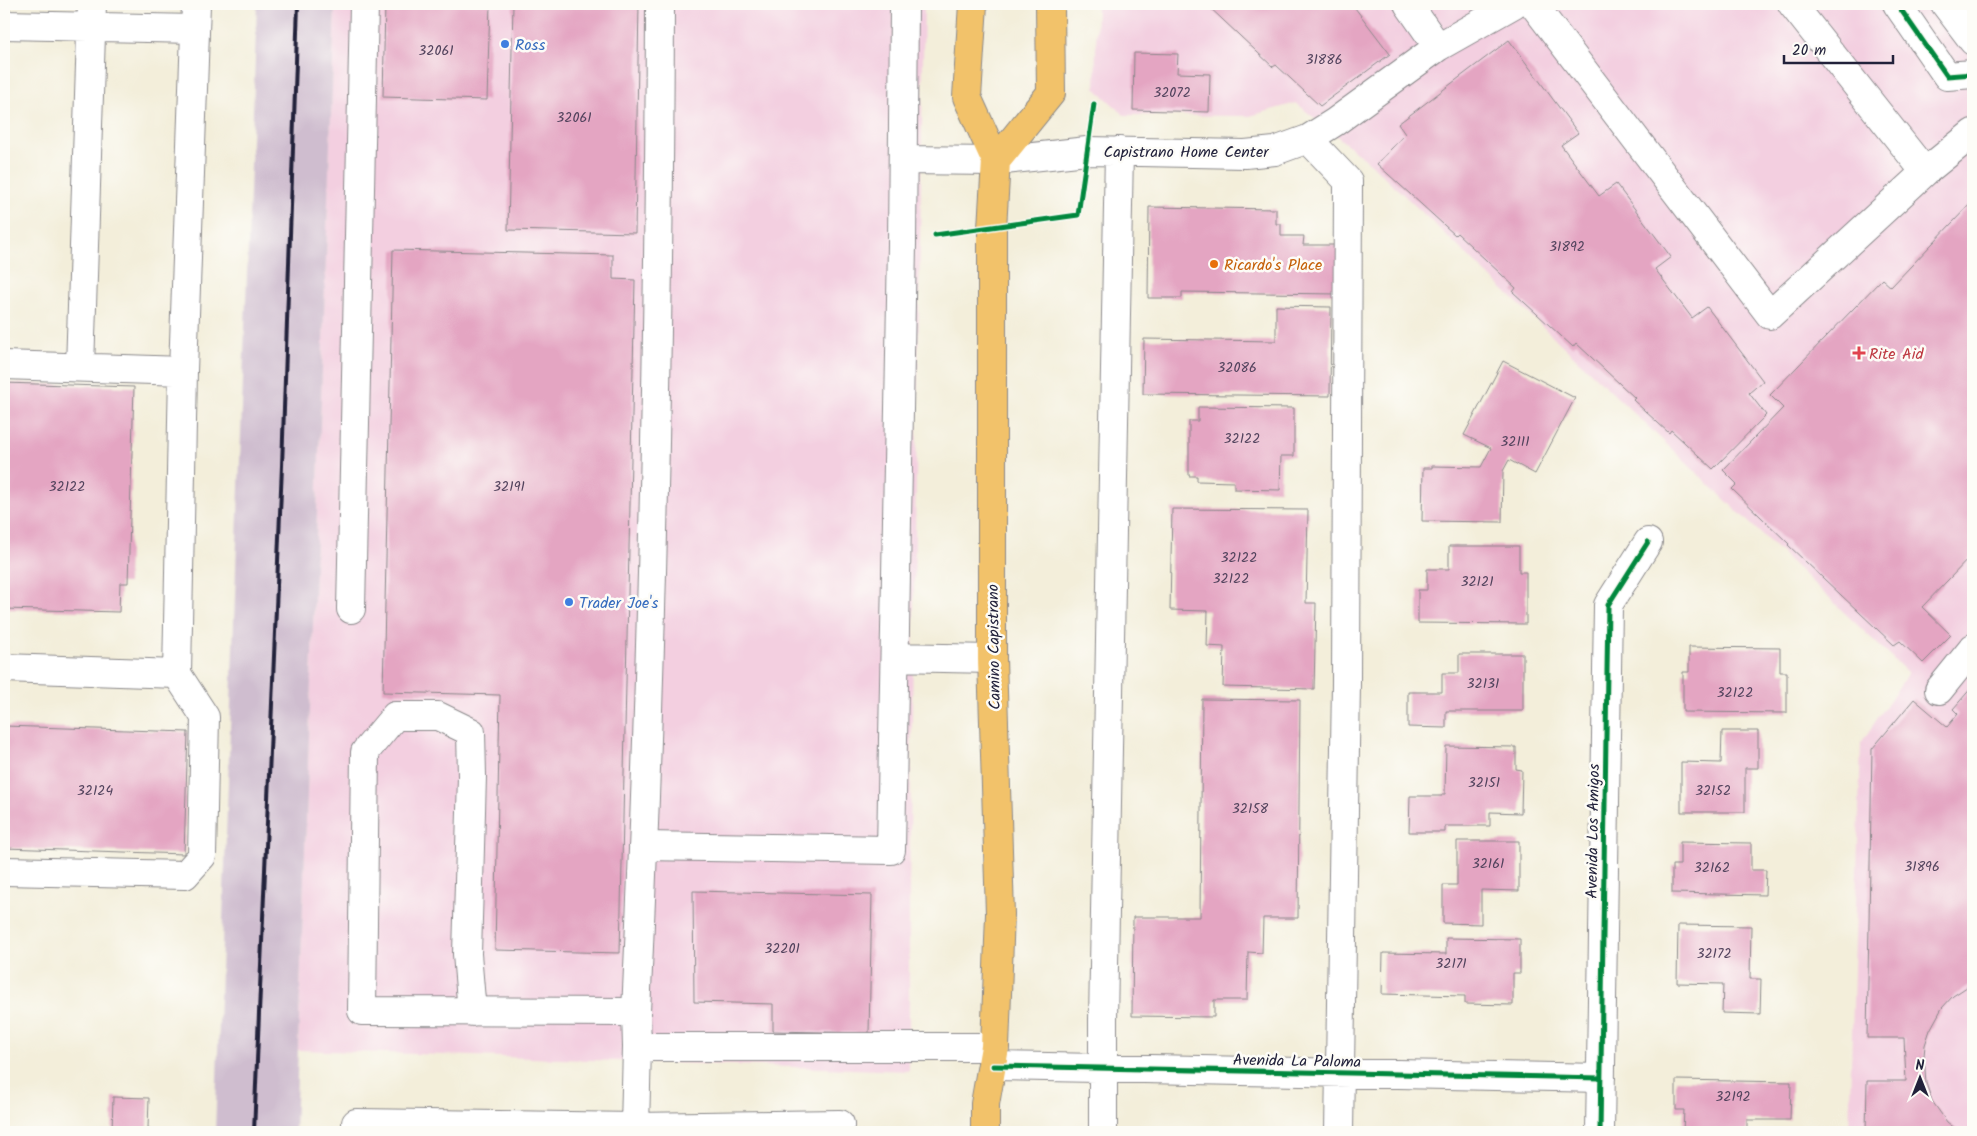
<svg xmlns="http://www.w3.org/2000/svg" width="1977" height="1136" font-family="Kalam,sans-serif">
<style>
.built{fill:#f3cfe0}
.industrial{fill:#cfbdcf}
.building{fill:#e4a5c2}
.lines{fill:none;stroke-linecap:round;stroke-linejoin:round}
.minor-casing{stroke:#8a888a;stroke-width:30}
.major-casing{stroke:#8a888a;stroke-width:30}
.minor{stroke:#fff;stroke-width:28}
.major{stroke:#f2c26a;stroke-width:28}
.rail{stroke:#22223b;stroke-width:4}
.cycleway-casing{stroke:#fdfcf7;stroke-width:8}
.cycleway{stroke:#00873e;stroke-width:5}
.shop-dot{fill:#3f7fe0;stroke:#fdfcf7;stroke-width:2}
.food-dot{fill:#e8710a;stroke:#fdfcf7;stroke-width:2}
.health-dot{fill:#e0444e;stroke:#fdfcf7;stroke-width:2}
.labels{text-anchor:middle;stroke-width:5;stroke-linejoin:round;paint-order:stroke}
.number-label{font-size:14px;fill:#52435d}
.shop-label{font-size:16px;fill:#366cbe;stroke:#fdfcf7;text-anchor:start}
.street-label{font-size:16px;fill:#22223b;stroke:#fdfcf7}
.food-label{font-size:16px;fill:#c56008;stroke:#fdfcf7;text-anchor:start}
.health-label{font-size:16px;fill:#be3a42;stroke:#fdfcf7;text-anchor:start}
</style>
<rect width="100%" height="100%" fill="#fdfcf7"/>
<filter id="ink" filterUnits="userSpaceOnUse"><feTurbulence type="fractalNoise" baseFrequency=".02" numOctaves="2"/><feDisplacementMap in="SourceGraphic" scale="10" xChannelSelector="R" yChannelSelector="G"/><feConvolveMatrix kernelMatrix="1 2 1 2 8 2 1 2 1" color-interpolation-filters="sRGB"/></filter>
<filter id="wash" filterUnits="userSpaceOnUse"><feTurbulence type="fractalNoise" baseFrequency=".0096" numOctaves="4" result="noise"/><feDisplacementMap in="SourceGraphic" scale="20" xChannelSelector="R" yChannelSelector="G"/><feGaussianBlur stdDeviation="1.12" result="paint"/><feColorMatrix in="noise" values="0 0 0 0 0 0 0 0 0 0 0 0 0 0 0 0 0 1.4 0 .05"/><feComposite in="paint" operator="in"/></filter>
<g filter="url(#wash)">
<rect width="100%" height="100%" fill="#f3eeda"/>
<path class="built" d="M335,4H924L909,895V1071L298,1050Z
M1097,4H1973V1132H1849L1861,743L1908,673L1370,163L1296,103L1250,116L1124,115L1095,88Z"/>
<path class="industrial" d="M257,4H335L295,1132H215Z"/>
<g id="blocks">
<path class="building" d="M385,4H490L487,100L383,97Z
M513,4H639L635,233L508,230Z
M1206,4H1352L1390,54L1320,106L1276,65L1273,67Z
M1509,40L1578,133L1561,145L1599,196L1616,184L1671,257L1655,269L1692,318L1707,307L1763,381L1749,393L1766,415L1713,469L1671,430L1669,433L1633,400L1635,398L1576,343L1573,347L1513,292L1516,288L1457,233L1455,235L1377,164L1405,134L1398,124Z
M1134,53L1178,54L1177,73L1210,74L1209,112L1133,110Z
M1973,201V554L1922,607L1951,635L1923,663L1900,641L1894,645L1788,545L1789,544L1732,489L1737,484L1723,470L1783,408L1770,395L1882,279L1891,287Z
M1149,207L1276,209V224H1281V236H1304L1303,245H1340L1339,294L1182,292V298H1148Z
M393,250L613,255V279L635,280L620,953L495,950L500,695L383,692Z
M1276,306L1331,307L1330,396L1143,394L1144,339L1276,341Z
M1503,361L1575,398L1535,474L1509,460L1503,471L1502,522L1422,521L1423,468H1432V466L1481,467L1491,448L1464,435Z
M4,383L134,387L128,583H120L119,612L4,609Z
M1198,407L1294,408V456H1281L1280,490L1234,489V482L1197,481V476H1189V421H1198Z
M1172,509L1308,510L1306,603H1316L1314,689L1223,687L1224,647L1207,646L1208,611L1170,610Z
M1449,546H1519V572H1526V624L1418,623V590H1427V569H1449Z
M1689,647L1780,648V672H1787V713L1683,712V672H1689Z
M1459,654H1523V711H1446V728L1408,727V692H1442V673H1459Z
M1973,686V983L1953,996L1942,1008L1930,1030L1925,1045L1924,1056L1926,1083L1932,1101L1947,1122L1960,1132H1866L1867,1081H1906L1904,1038H1867L1872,749L1914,699L1947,727L1958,714L1953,709Z
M1202,699L1300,700L1298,918H1263L1262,953L1248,952L1247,1000H1214V1017L1132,1016L1133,917H1200Z
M4,726L188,732L184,854L4,848Z
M1722,731H1758V768H1745V812H1681V762L1721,763Z
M1446,746L1516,747V769L1522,770L1521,813L1490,812V826H1445V832H1409L1410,796H1442V794H1445Z
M1457,841H1519V891L1481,890V924L1443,923V885H1457Z
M1680,842L1751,843V870H1766L1765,895L1672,893V865H1680Z
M693,891L872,895L869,1033L773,1031V1004L694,1002Z
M1678,925L1751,926L1750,979H1761L1760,1014L1722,1013L1723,984L1677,983Z
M1446,938L1520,939V973H1513V1005L1465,1004V996L1382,994L1383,953L1446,954Z
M1676,1080L1791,1082L1790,1120H1747V1132H1683L1684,1110H1676Z
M113,1097L149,1098L148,1128L155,1129V1132H112Z"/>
</g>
</g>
<g filter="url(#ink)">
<use href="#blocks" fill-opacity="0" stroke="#8a888a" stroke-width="1"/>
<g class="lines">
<defs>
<path id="minor" d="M1408,4L1438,47
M1533,4L1770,315L1925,172L1973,133
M1792,4L1925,172
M1897,4L1947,76L1973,74
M1945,4L1973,41
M4,25L195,29
M1308,139L1348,181L1346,683L1339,1132
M903,160L996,161L1087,151L1245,154L1275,151L1308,139L1335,122L1438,47L1514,4
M4,365L183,371
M80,367L92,4
M351,609L364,4
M895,657L992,659
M4,668L177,674
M1939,690L1973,648
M643,846L891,850L902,244L904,4
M4,871L185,875L202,856L205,717L177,674L183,371L196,4
M472,1012L467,954L472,776L471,732L438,716H395L365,752L362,1011L636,1012C652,676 659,340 660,4
M636,1012L637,1047H995
M637,1047L635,1127L840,1124V1132
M993,1066L1601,1078
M356,1132V1123L635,1127V1132
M1103,1132V1020L1119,151
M1600,1132L1608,605L1648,542"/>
<path id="major" d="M973,4L967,97L996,161L992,228V659L1000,914L995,1047L985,1104V1132
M996,161L1051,93L1050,4"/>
</defs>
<use href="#minor" class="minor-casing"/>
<use href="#major" class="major-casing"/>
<use href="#minor" class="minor"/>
<use href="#major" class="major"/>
<path class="rail" d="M254,1132L282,466L298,4"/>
<defs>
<path id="cycleway" d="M1897,4L1947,76L1973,74
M935,235L1078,215L1094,104
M993,1066L1601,1078
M1600,1132L1608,605L1648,542"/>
</defs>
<use href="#cycleway" class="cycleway-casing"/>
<use href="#cycleway" class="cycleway"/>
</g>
</g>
<g class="shop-dot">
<circle cx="505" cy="44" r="5"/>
<circle cx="569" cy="602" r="5"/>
</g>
<circle class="food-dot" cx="1214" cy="264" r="5"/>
<path class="health-dot" d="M1856.5 345.5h5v5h5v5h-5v5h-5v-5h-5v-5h5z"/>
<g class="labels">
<g class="number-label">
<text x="436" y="55">32061</text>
<text x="1324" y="64">31886</text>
<text x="1172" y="97">32072</text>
<text x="574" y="122">32061</text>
<text x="1567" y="251">31892</text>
<text x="1237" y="372">32086</text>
<text x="1242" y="443">32122</text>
<text x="1515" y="446">32111</text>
<text x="67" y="491">32122</text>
<text x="509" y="491">32191</text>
<text x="1239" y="562">32122</text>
<text x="1231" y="583">32122</text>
<text x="1477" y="586">32121</text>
<text x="1483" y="688">32131</text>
<text x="1735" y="697">32122</text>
<text x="1484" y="787">32151</text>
<text x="95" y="795">32124</text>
<text x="1713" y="795">32152</text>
<text x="1250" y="813">32158</text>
<text x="1488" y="868">32161</text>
<text x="1922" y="871">31896</text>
<text x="1712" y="872">32162</text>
<text x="782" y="953">32201</text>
<text x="1714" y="958">32172</text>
<text x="1451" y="968">32171</text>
<text x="1733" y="1101">32192</text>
</g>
<g class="shop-label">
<text x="515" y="50">Ross</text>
<text x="579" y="608">Trader Joe's</text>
</g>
<g class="street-label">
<text x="1186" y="157">Capistrano Home Center</text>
<text transform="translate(993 647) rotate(-91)" y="6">Camino Capistrano</text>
<text transform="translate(1592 831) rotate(-89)" y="6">Avenida Los Amigos</text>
<text transform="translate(1297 1060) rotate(1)" y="6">Avenida La Paloma</text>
</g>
<g class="food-label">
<text x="1224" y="270">Ricardo's Place</text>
</g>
<g class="health-label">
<text x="1869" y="359">Rite Aid</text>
</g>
</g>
<rect width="1977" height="1136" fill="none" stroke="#fdfcf7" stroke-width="20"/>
<g transform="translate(1920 1078)" stroke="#fdfcf7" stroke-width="4" paint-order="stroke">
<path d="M0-4L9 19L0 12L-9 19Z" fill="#22223b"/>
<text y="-8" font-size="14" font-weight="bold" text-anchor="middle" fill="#22223b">N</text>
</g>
<path d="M1784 55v8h109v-8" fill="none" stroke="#22223b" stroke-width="2.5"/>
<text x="1792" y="55" font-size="15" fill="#22223b" stroke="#fdfcf7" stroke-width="4" paint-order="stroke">20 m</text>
</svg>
